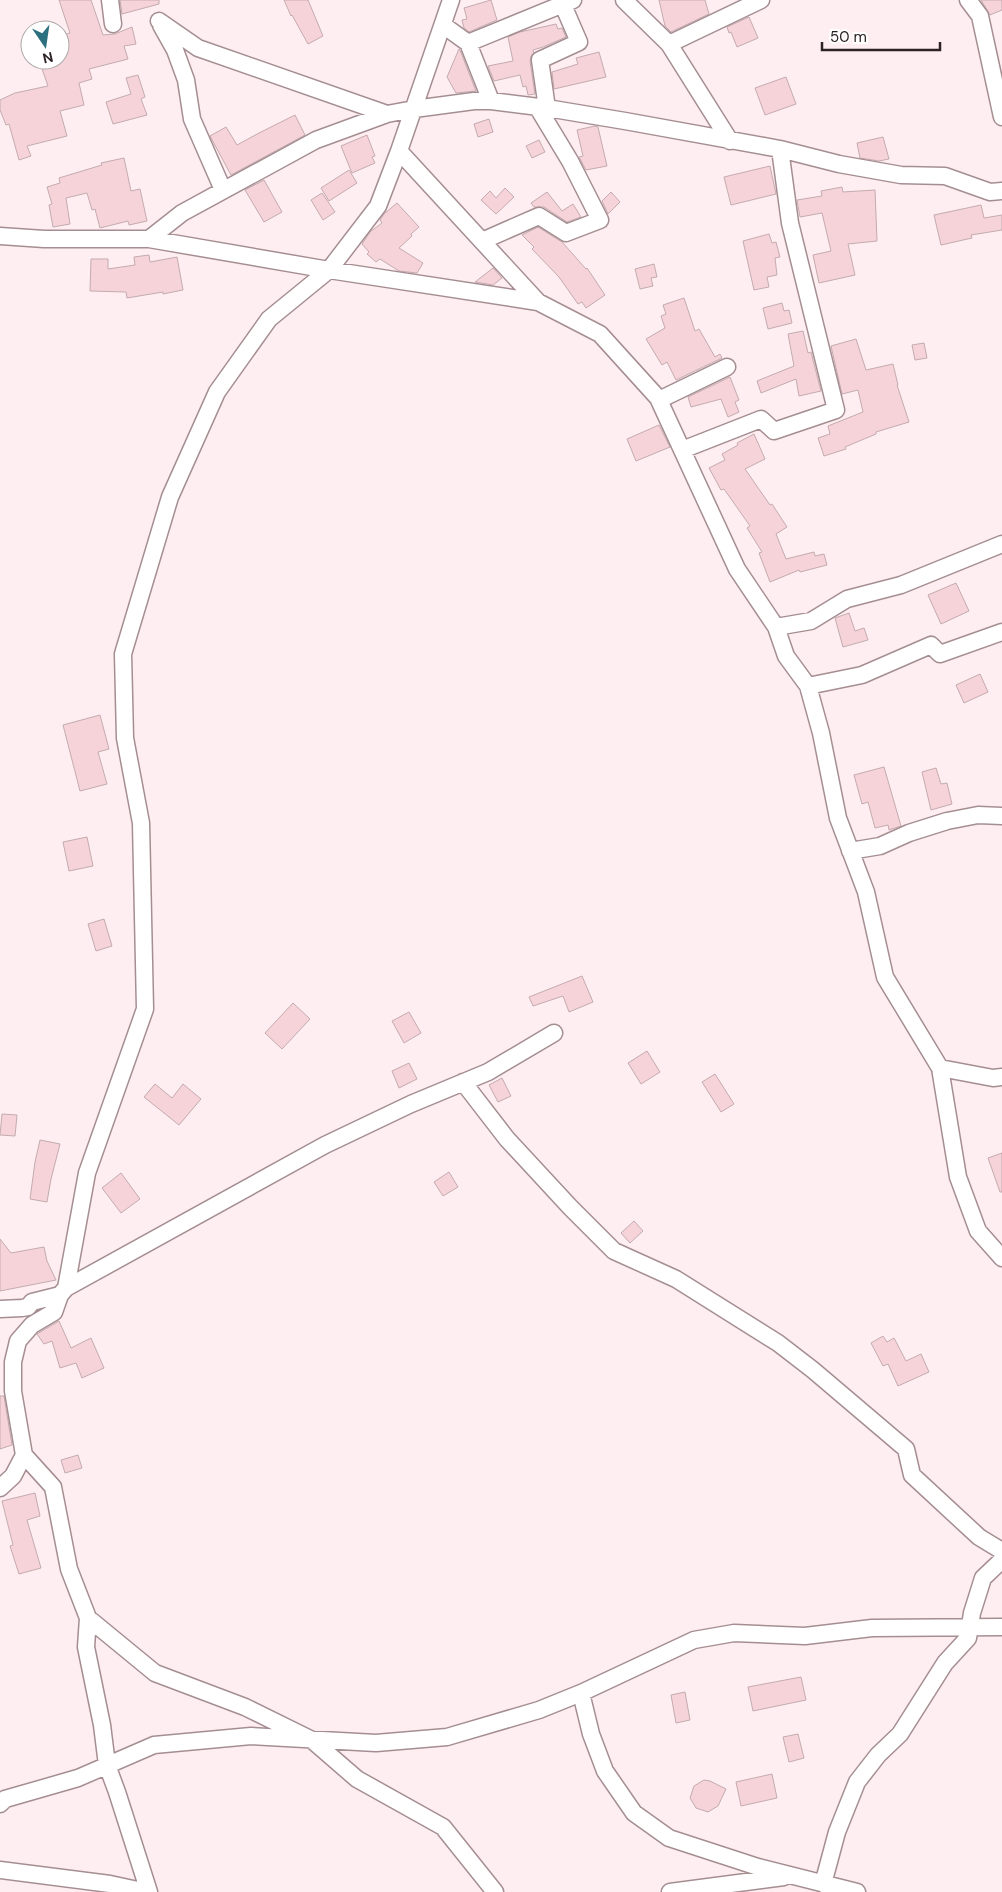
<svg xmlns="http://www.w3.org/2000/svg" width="1002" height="1892" font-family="'DM Sans',sans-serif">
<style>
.building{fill:#f6d3d9;stroke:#c3abaf}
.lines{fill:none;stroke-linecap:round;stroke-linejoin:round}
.minor-casing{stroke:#a58e92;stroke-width:19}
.minor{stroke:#fff;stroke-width:16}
</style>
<rect width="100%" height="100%" fill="#feeef1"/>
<path class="building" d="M59,0H91L103,35L115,34L132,27L136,44L124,46L128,59L89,69L92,79L79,83L84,105L60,111L67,136L27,146L31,156L19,160L9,124L6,125L0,110V100L15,93L48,86L39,60H60V36L70,33Z
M120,0H159V4L122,14Z
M284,0H308L323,36L308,44L292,15L291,16Z
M491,0L497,20L469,32L464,28L462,20L467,19L464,8Z
M659,0H705L709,14L671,32L665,26Z
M981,0H1002V10L990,15Z
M749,17L758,38L737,47L731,32L729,33L727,27Z
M556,24L558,29L562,28L566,37L543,47L533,50L534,53L531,56L530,61L535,94L528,95L526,86L523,87L520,75L494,81L488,66L513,61L508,37L520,32Z
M459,49L460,50L476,91L456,93L447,77Z
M599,52L606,77L554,89L552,72L578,64L576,58Z
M138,75L145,97L141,99L147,115L113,124L106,102L131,94L126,78Z
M786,77L796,104L765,115L755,88Z
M295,115L305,135L231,175L210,136L226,127L237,145L259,133Z
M489,119L493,132L478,137L474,124Z
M595,126L598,127L607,166L586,170L579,157L583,156L577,130Z
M367,135L375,156L372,157L375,163L352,173L341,146Z
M883,137L889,159L879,161L860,158L857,143Z
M539,140L545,152L532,158L526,146Z
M124,158L131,191L140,189L147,221L129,225L128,221L100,228L95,209L92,210L87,193L66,198L70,224L53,227L49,205L52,204L47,187L60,183L59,178L102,165L101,163Z
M770,166L776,194L731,205L724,177Z
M349,170L357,183L329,201L321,188Z
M264,180L282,212L264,222L245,190Z
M842,187L843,192L875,190L877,241L848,244L855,275L819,283L813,255L831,251L822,213L800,217L797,200L822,196L821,191Z
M505,188L514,197L496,214L481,200L490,191L496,198Z
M547,192L562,211L573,204L581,217L567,222L544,207H534L531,203Z
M611,192L620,202L608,214L602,201Z
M322,193L335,212L323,220L311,200Z
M397,203L419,227L411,234L412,236L399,248L423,263L417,273L399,271L380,259L376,262L367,254L369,252L362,244L370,232L382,223L380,220L384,214Z
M981,205L984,218L1002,215V230L971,235L972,238L941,245L934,215Z
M538,227L562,242L586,269L587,268L605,295L586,308L582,302L578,304L559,277L532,249L534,247L522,235Z
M769,234L772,243L776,242L780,257L775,258L777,275L767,277L769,287L754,290L743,241Z
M149,255L150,262L177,257L183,290L163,294V292L127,298L126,292L90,291L91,259H108V269L135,265L134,257Z
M654,264L657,277L651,278L653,286L640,289L635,269Z
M493,268L502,278L493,285L475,282Z
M684,298L695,331L699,329L715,357L720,354L722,358L676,380L667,362L662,365L646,339L665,328L661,316L666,314L663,305Z
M782,303L784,311L789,310L792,323L768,329L763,308Z
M803,331L808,353L811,352L821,391L799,396L796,379L761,393L757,381L794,366L788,334Z
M856,339L866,370L893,364L898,385H897L909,422L876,432V434L845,447L846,449L824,456L818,438L830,434L828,426L863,412L858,390L842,394L831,346Z
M924,343L927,358L915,360L912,345Z
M730,377L739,400L735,402L739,412L728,417L721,399L691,407L688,397Z
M659,425L670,447L636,461L627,439Z
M754,434L765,459L745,469L770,505L772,504L787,527L776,534L786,559L814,552L815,556L824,554L827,565L800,572L799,570L770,582L759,553L762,552L747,528L750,526L724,489L721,490L709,468L725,460L722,454L738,445L737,443Z
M956,583L969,611L941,624L928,595Z
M849,613L855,631L864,628L868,640L843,647L835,618Z
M980,674L988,692L964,703L956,685Z
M100,715L109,749L98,752L107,784L80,791L63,725Z
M884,767L901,826L889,830L888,825L875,828L868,802L862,804L854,775Z
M936,768L941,784L947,783L952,804L931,810L922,772Z
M87,837L93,866L69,871L63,842Z
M104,919L112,946L96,951L88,924Z
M582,976L593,1002L569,1012L563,996L533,1006L529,997Z
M293,1003L310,1019L282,1049L265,1033Z
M409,1012L421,1033L404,1043L392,1021Z
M647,1051L660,1072L641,1084L628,1063Z
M409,1063L417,1079L399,1088L392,1071Z
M715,1074L734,1104L721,1112L702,1082Z
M502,1078L511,1096L498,1102L489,1085Z
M155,1084L172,1098L183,1084L201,1099L179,1125L144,1097Z
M2,1114L17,1115L15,1136L0,1135Z
M40,1140L60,1144L51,1179L47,1202L30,1199L35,1162Z
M1002,1153V1192H1000L988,1158Z
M449,1172L458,1187L443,1196L434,1182Z
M121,1173L140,1199L121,1213L102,1188Z
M634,1221L643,1231L630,1243L621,1233Z
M0,1239L11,1253L44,1247L47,1261L56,1280L0,1291Z
M59,1321L71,1348L91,1338L104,1368L82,1378L76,1363L60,1368L52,1341L44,1344L37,1334Z
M883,1336L887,1342L894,1338L906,1361L921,1354L929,1372L898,1386L888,1364L883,1366L871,1343Z
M0,1396H4L12,1445L0,1449Z
M78,1455L82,1468L65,1473L61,1460Z
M35,1493L40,1516L27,1520L41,1568L19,1574L10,1546L13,1545L2,1501Z
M801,1677L806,1700L753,1711L748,1687Z
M685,1692L690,1720L676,1723L671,1695Z
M798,1734L804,1758L789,1762L783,1737Z
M772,1774L777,1798L741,1806L736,1782Z
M704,1780L710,1781L726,1789L718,1806L708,1812L696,1808L690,1798L694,1786Z"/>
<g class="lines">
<defs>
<path id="minor" d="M110,0L113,24
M451,0L399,151L538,302
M624,0L669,44L730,141
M968,0L980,16L1002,117
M159,21L198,48L387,114
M161,25L175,50L186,80L192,119L223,190
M443,25L468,43L491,101
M468,43L573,0
M669,44L761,0
M547,108L540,60L579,42L563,5
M0,236L44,239H149L182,213L316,140L387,114L414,109L474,101H491L547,108L625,121L780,149L839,164L901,175L945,176L990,192L1002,191
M149,239L329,270L538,302L600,334L658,398L737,569L776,627L786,656L808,686L821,733L838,818L866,892L885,977L940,1068L958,1177L978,1231L1002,1258
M482,241L539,216L566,233L600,220L570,161L538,108
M659,400L727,367
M682,450L761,419L774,431L836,410L790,223L780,149
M776,627L811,621L847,599L901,585L1002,544
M808,686L862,675L931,645L940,654L1002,632
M850,851L880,846L909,833L947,821L978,815L1002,816
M940,1068L993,1078L1002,1077
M463,1082L507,1139L570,1207L614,1251L676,1279L778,1343L813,1370L906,1449L912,1475L979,1537L1002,1551
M66,1288L325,1145L411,1104L488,1072L554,1033
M0,1309L22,1308L28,1307L32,1302L60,1295
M0,1488L13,1476L24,1455
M88,1618L155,1673L245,1707L312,1740L357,1779L443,1827L495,1892
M581,1693L591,1734L605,1771L634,1813L669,1838L758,1867L857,1892
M0,1804L5,1799L78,1778L154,1745L251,1736L376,1743L447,1737L539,1710L581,1693L694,1640L734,1633L805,1636L872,1628L1002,1627
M0,1870L110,1884L147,1892
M823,1884L837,1832L857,1782L878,1755L900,1734L945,1663L968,1638L972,1613L983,1578L1002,1560
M149,1892L117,1792L107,1765L102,1725L86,1647L88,1618L69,1569L53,1487L24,1455L13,1391V1362L18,1341L32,1325L54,1312L60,1295L66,1288L87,1173L145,1009L141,823L125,738L123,654L170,497L217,392L269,319L329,270L378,206L399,151
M670,1892L784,1877"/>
</defs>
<use href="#minor" class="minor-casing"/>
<use href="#minor" class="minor"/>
</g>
<g transform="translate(45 45) rotate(167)"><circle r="24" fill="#ffffff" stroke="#aba7a7"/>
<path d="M0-4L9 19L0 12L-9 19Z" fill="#2c7080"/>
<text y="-8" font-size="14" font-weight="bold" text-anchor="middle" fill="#2c2224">N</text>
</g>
<path d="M822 42v8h118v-8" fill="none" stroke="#2c2224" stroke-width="2.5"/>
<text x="830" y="42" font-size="15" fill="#2c2224" stroke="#ffffff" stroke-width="4" paint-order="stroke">50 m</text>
</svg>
